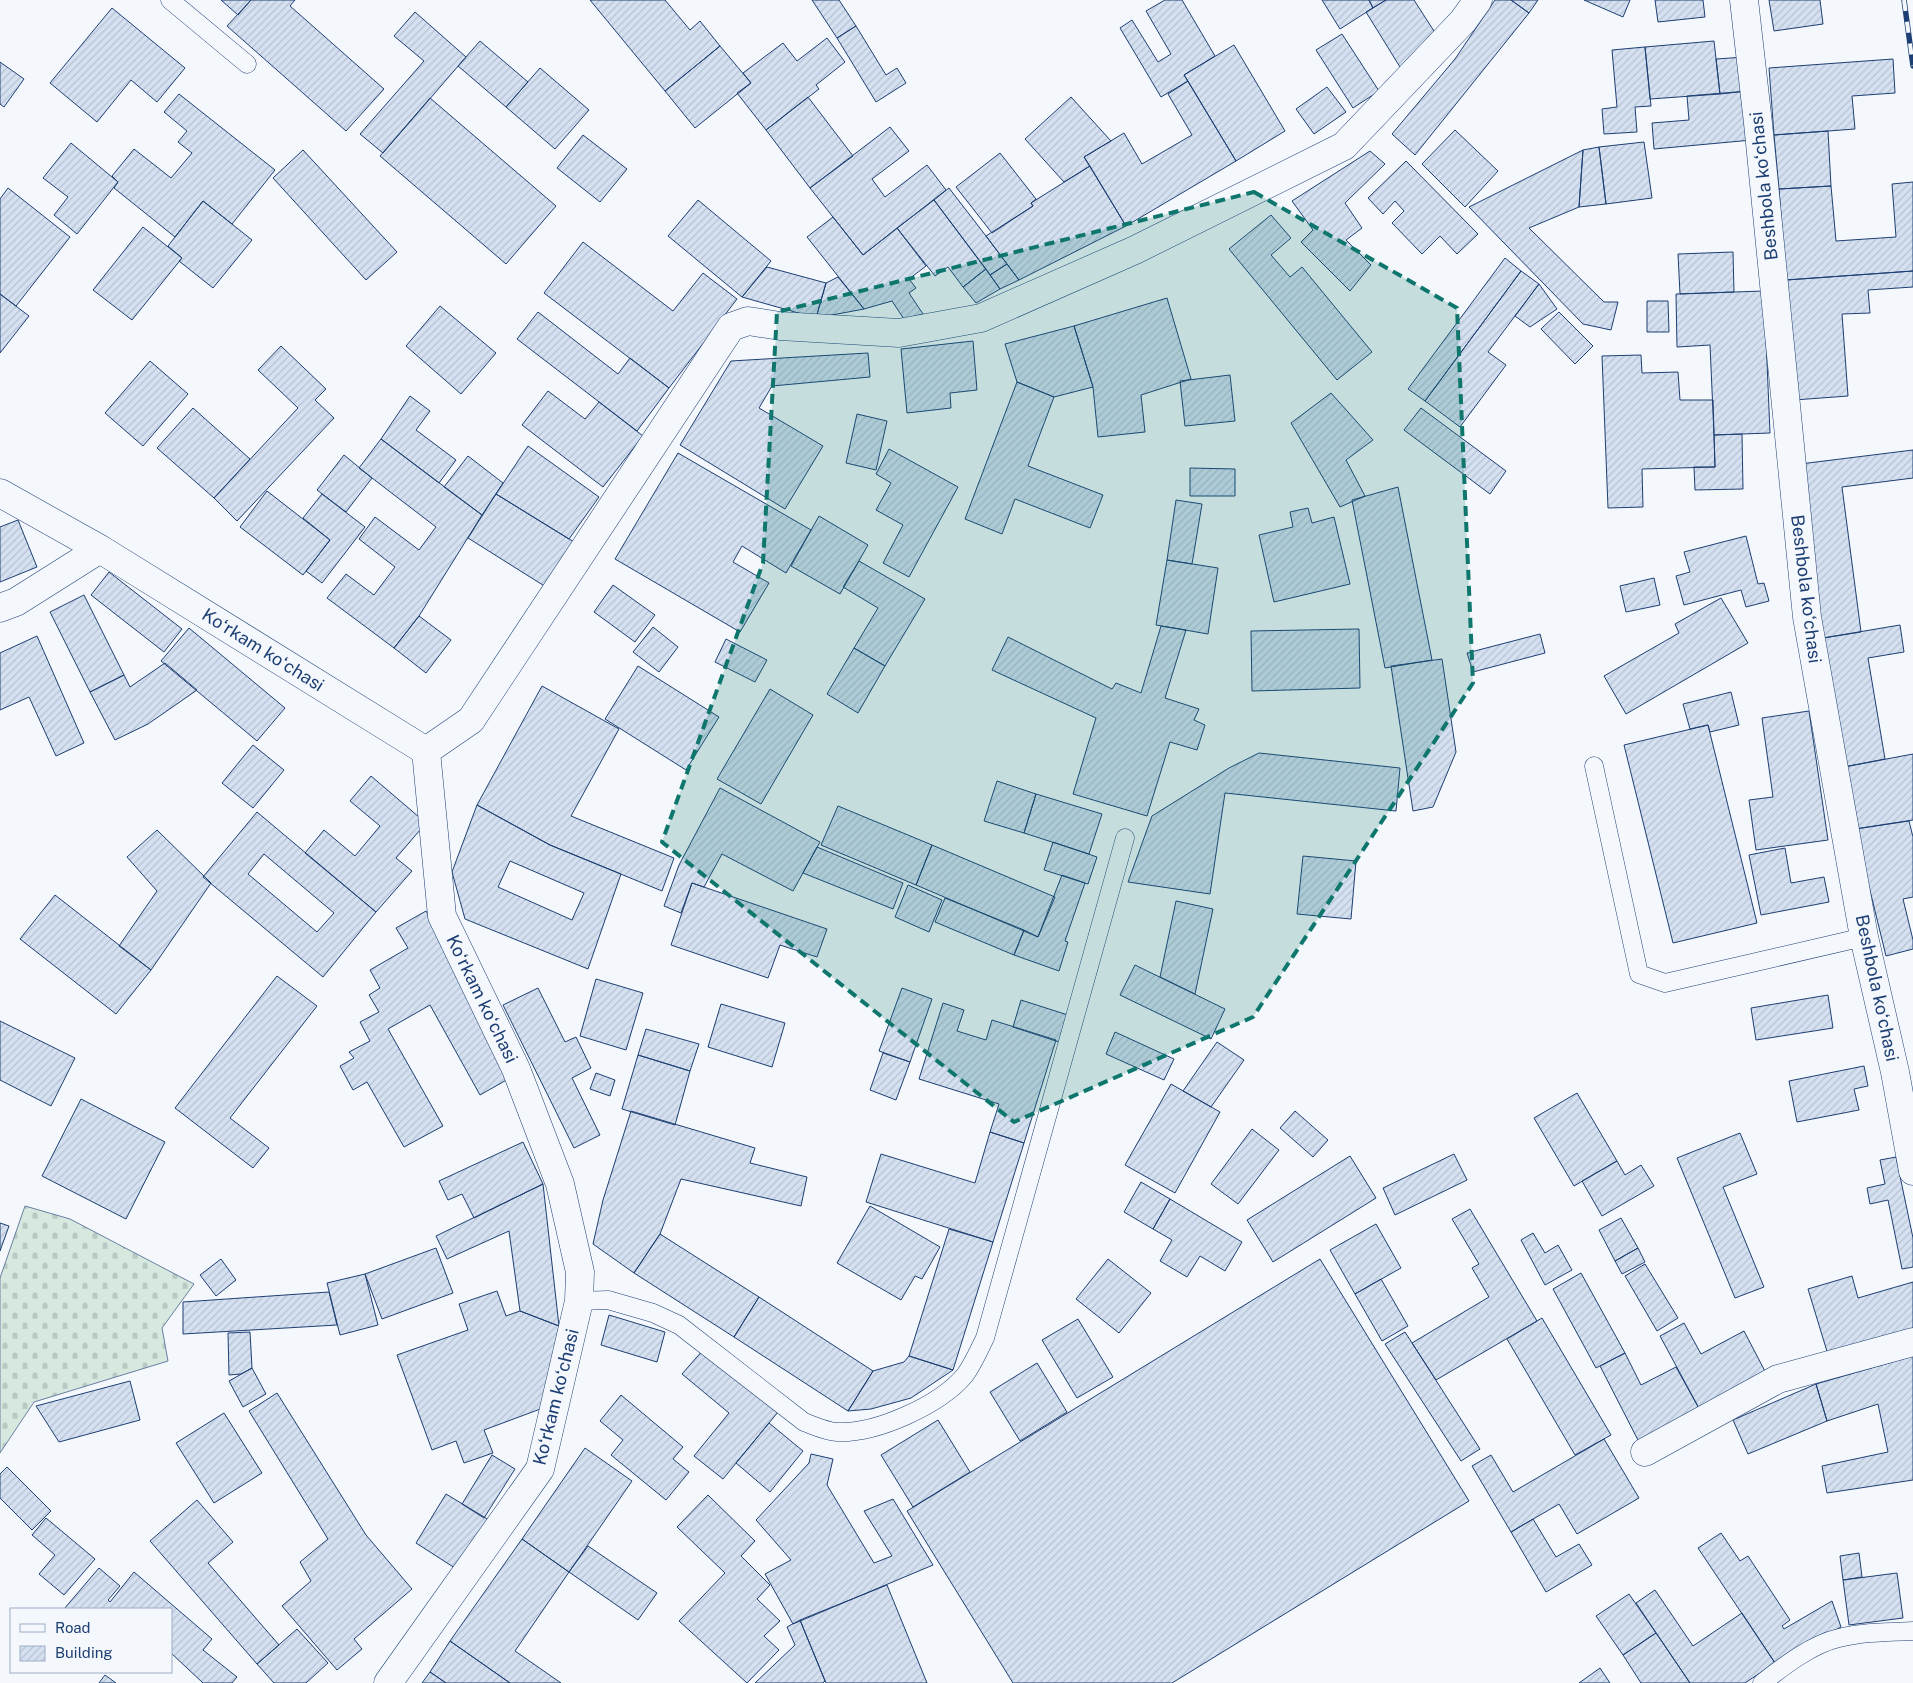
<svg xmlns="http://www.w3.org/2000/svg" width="1913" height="1683" font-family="'Public Sans',sans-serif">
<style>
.cemetery{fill:url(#cemetery-stones);stroke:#687fa3}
.building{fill:url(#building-hatch);stroke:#1d3f73;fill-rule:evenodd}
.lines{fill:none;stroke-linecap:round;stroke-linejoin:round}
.lane-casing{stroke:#1d3f73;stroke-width:19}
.street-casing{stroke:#1d3f73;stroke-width:29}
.lane{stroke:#f4f7fb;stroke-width:18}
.street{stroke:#f4f7fb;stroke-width:28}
.rail-casing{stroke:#1d3f73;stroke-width:5.5}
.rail{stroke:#f4f7fb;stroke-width:4;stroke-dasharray:11;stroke-linecap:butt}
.marked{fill:#0f766e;fill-opacity:0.2;stroke:#0f766e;stroke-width:4;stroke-dasharray:10 6;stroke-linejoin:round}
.labels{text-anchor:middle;stroke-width:4;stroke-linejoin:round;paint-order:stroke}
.street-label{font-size:18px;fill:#1d3f73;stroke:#f4f7fb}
</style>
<defs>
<pattern id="cemetery-stones" width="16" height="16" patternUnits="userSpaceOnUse" patternTransform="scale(1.25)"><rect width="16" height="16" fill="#d7e8df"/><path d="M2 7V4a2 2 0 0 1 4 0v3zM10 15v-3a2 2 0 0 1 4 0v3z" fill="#b8c8c3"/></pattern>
<pattern id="building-hatch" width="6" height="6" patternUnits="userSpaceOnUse" patternTransform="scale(1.25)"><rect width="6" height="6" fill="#d5e0f0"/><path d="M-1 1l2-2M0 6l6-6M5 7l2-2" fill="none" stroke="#b6c1d1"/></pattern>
</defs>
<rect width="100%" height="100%" fill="#f4f7fb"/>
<path class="cemetery" d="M25,1206L70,1219L194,1284L162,1328L168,1361L34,1402L0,1453V1278Z"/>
<path class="building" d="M221,0H251L238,15Z
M251,0H295L290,6L384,89L346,131L227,26Z
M590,0H665L690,30L700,21L720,46L665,91Z
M812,0H839L856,26L837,38Z
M1165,0H1182L1215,56L1184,75L1188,81L1161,97L1120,28L1132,20L1158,62L1171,54L1146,11Z
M1322,0H1369L1373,8L1340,29Z
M1369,0H1386L1373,8Z
M1386,0H1414L1441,42L1400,67L1366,12Z
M1495,0H1511L1529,13L1415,155L1392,134L1455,59Z
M1511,0H1538L1529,13Z
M1584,0H1630L1623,17Z
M1655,0H1703L1705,17L1658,22Z
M1769,0H1820L1823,24L1774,31Z
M112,8L185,68L157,102L131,80L97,122L50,83Z
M415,12L466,57L383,153L360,134L424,61L394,36Z
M856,26L886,75L897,68L906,83L876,102L837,38Z
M1342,34L1379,91L1353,108L1316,50Z
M827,38L845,62L816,85L819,89L766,130L737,93L751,83L743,73L783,43L797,61Z
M480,41L528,82L506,107L458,66Z
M1714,41L1720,94L1650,99L1645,47Z
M1234,45L1285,131L1236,161L1184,75Z
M720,46L751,83L695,128L665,91Z
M1645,47L1651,106L1635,107L1637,132L1604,134L1602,109L1617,107L1612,50Z
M1745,57L1748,91L1720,94L1716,59Z
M1893,59L1895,93L1852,96L1855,129L1774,135L1769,68Z
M0,62L24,79L4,107L0,104Z
M540,68L589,110L555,149L506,107Z
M1188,81L1236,161L1126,226L1084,157L1124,133L1142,164L1192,135L1168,94Z
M1327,87L1346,112L1314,134L1296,109Z
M1748,91L1752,140L1654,149L1652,123L1689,120L1687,96Z
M179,94L275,170L232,224L203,201L175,237L114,188L118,182L112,176L134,149L171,178L192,153L178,142L187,131L164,112Z
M808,97L853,156L810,188L766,130Z
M1071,97L1111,141L1084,157L1090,166L1064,182L1025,139Z
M430,98L556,206L506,264L380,156Z
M890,127L909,151L872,179L885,197L927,165L946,190L863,255L810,188Z
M1455,130L1498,171L1465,207L1422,164Z
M1828,131L1831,186L1779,189L1774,135Z
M583,135L627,169L600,202L557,168Z
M1644,142L1652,198L1606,204L1599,147Z
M71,143L118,182L77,234L54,215L68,197L43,178Z
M1599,147L1606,204L1579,207L1583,150Z
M303,150L397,252L366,280L273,178Z
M1583,150L1579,207L1529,228L1604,302H1618L1611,330L1583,324L1469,207Z
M1370,151L1385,164L1345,203L1362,228L1346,240L1371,265L1350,291L1301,242L1313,230L1292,201Z
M1000,153L1036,199L1031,203L1033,206L992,233L956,187Z
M1406,161L1478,234L1457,254L1440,236L1422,254L1392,223L1404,211L1395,201L1383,214L1368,198Z
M1090,166L1126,226L1019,280L986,236L1033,206L1031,203Z
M1913,182V271L1786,280L1779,189L1831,186L1836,241L1896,237L1892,184Z
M8,188L70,237L16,306L0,294V199Z
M949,188L986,236L1007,264L990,275L934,200Z
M698,200L771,261L742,297L668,236Z
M934,200L986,269L963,287L948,267L935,276L897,228Z
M203,201L252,240L213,288L179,261L182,258L168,246Z
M1271,215L1291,238L1271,255L1290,277L1302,267L1372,352L1337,380L1229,249Z
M833,217L863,255L897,228L926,266L909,279L916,288L909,293L923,314L904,319L892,301L864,309L807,237Z
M143,227L182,258L132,320L93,290Z
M583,242L673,311L703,273L737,299L669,388L544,293Z
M1733,252L1734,292L1680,294L1678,254Z
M1505,258L1521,271L1425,401L1408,389Z
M1007,264L1019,280L1000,289L990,275Z
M767,267L826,283L816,318L742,297Z
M986,269L1000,289L976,303L963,287Z
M1521,271L1539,284L1488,352L1506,365L1460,427L1425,401Z
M1913,271V287L1868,290L1870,313L1842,314L1848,396L1794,400L1786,280Z
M838,277L864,309L816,318L826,283Z
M1539,284L1557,309L1530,327L1515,316Z
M1764,291L1770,433L1714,435L1710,345L1677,347L1676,294Z
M0,294L29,316L0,353Z
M1167,298L1191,379L1141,395L1145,432L1098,437L1093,387L1074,326Z
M1647,301H1668L1669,332H1647Z
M440,306L496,353L461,394L406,346Z
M538,312L618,374L630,358L669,388L637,431L517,339Z
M1559,312L1593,346L1575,364L1541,329Z
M1074,326L1093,387L1054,397L1017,382L1005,344Z
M973,341L977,390L950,393L951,408L907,413L901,349Z
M281,346L326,389L315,400L334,418L237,521L214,498L298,408L258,370Z
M868,353L870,377L772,386L759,408L823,446L785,509L680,445L731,361Z
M1641,355L1642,373L1678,372L1680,400H1713L1715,467L1642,469L1643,507L1608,508L1602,356Z
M150,361L188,394L143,446L105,413Z
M1230,375L1235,421L1185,426L1180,381Z
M1017,382L1054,397L1028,466L1103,495L1090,528L1015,499L1002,534L965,519Z
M548,391L585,419L599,402L643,436L603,487L522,425Z
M1331,393L1373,440L1346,460L1365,496L1340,507L1291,423Z
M410,396L430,411L416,430L456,460L439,483L381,439Z
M193,408L250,459L214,498L157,448Z
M1421,408L1506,471L1490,494L1404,430Z
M857,414L887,421L876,470L846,463Z
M1742,434L1743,489L1695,490L1694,467H1715L1714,435Z
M381,439L482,515L419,616L394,648L327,598L346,574L374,595L395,567L359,539L375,517L419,550L436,527L359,468Z
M528,446L599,497L569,539L496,494Z
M889,449L958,487L909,577L883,563L903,525L876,510L891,483L876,474Z
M1913,450V478L1842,487L1861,632L1823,638L1800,464Z
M678,453L811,530L786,573L742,546L733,562L769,583L740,632L615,559Z
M344,455L372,478L346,512L317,490Z
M468,456L503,483L482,515L444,487Z
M1190,468L1235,469V496H1190Z
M1398,487L1432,660L1385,668L1352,500Z
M267,491L330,540L303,575L240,527Z
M322,494L365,527L322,583L306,571L330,540L303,518Z
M496,494L574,542L546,587L468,538Z
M1176,500L1202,504L1192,564L1167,560Z
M1308,508L1312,523L1334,517L1350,584L1274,602L1259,535L1293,527L1290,512Z
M819,516L868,545L840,594L791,566Z
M18,520L37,567L0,582V527Z
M1746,536L1758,584L1764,583L1769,601L1746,607L1741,590L1684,605L1676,576L1690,572L1684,552Z
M1167,560L1218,568L1208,634L1156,625Z
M859,561L925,599L885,666L854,648L878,608L843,587Z
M109,572L182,629L164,652L91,595Z
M1654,578L1660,605L1626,612L1620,586Z
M613,585L655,615L635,642L594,612Z
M84,595L124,675L90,692L50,612Z
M1721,598L1748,643L1626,714L1604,676L1679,633L1675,624Z
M419,616L451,640L426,673L394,648Z
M1900,625L1904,652L1868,658L1885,759L1844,767L1823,638Z
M1161,626L1186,630L1165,698L1199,709L1194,720L1205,725L1197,750L1170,742L1147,816L1073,794L1096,718L992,670L1008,637L1112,689L1116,683L1141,693Z
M653,627L678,647L659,672L633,652Z
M189,628L285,708L257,741L161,661Z
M1359,629L1360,688L1252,691L1251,631Z
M1540,634L1545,653L1473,672L1467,653Z
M37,636L84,743L56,756L29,697L0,710V653Z
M726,639L767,660L755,682L715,662Z
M854,648L885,666L858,713L827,694Z
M1442,659L1456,752L1433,807L1413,811L1391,666Z
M165,663L197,690L148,724L115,740L90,692L124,675L130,687Z
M638,666L719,717L686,770L605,719Z
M542,686L619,729L571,816L674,858L662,891L550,845L477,805Z
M770,689L813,715L761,804L717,779Z
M1731,692L1739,725L1710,732L1708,725L1690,729L1683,704Z
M1809,711L1828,840L1756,850L1749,800L1773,797L1762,718Z
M1708,725L1757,923L1673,943L1624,745Z
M253,745L284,770L253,808L222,783Z
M1259,753L1400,768L1396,811L1225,793L1210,894L1128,882L1152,816L1229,768Z
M1913,754V820L1855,829L1844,767Z
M371,776L426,823L396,858L412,871L376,912L305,853L324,830L355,856L380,826L350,801Z
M997,781L1036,794L1024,833L984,821Z
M720,788L820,842L793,891L722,854L704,887L692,883L681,913L664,906L679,865Z
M1036,794L1102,814L1089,854L1024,833Z
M477,805L550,845L621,874L588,969L465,919L452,872ZM510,861L584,893L572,920L498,887Z
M838,806L932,845L916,885L821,845Z
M257,812L376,912L323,977L203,877ZM264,854L334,913L317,932L248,874Z
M1909,821L1913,837V897L1903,899L1913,940V949L1886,956L1855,829Z
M157,830L211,883L151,970L119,946L157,891L127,857Z
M1053,842L1097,857L1088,884L1044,870Z
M932,845L1055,897L1038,937L916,885Z
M817,847L903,883L893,909L803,873Z
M1785,848L1791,883L1824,877L1829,902L1761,915L1749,855Z
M1303,856L1356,861L1351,919L1297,914Z
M1062,875L1085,883L1065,941L1068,942L1059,971L1014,955L1024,930L1038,937Z
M692,883L827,929L817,957L780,945L768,978L671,945Z
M908,885L942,900L929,932L895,917Z
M55,895L151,970L116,1014L20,939Z
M945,898L1024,930L1014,955L935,922Z
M1176,901L1213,909L1195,994L1160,977Z
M426,911L517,1074L480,1095L430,1005L388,1029L443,1126L404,1147L367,1082L353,1090L340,1066L354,1058L349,1052L370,1041L360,1022L379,1012L369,995L380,988L370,970L408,948L396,928Z
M1135,965L1225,1009L1211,1039L1120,995Z
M277,976L317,1006L230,1118L269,1148L253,1168L175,1108Z
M596,979L643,993L626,1050L580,1036Z
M538,988L565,1042L576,1037L591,1068L572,1078L600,1135L574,1148L503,1005Z
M902,988L932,999L910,1062L879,1051Z
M1828,995L1833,1028L1756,1040L1751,1008Z
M1021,1000L1071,1016L1062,1043L1013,1027Z
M943,1003L964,1010L957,1031L986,1040L992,1020L1056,1040L1024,1143L990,1132L999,1104L919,1079Z
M721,1004L785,1023L772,1067L708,1047Z
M0,1021L75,1058L51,1106L0,1080Z
M646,1029L699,1044L690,1071L638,1055Z
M1115,1032L1174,1059L1164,1080L1106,1054Z
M1217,1042L1244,1060L1211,1107L1183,1091Z
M883,1053L910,1062L896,1100L870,1090Z
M638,1055L690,1071L675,1125L622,1109Z
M1864,1066L1868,1086L1854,1089L1859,1110L1797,1122L1789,1081Z
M596,1073L615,1080L610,1096L590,1089Z
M1171,1084L1220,1112L1175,1193L1125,1165Z
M1577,1093L1617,1161L1574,1186L1534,1118Z
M81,1099L165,1142L126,1219L42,1176Z
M631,1111L755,1148L750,1163L807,1177L801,1206L681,1179L660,1234L634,1273L593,1244L603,1200Z
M1295,1111L1328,1140L1313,1157L1280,1128Z
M1252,1129L1279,1150L1238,1204L1211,1184Z
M990,1132L1024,1143L993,1242L866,1202L881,1154L975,1183Z
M1740,1133L1757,1174L1723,1187L1764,1287L1735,1298L1677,1158Z
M523,1142L543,1184L474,1218L462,1194L448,1200L439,1181Z
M1454,1154L1467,1180L1395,1215L1383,1188Z
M1350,1156L1376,1198L1273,1262L1247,1220Z
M1896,1157L1913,1238V1267L1902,1269L1888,1200L1870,1204L1867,1188L1885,1184L1880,1160Z
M1617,1161L1625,1175L1641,1165L1654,1186L1602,1216L1582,1181Z
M1141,1182L1170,1199L1153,1229L1124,1212Z
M543,1184L559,1326L520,1311L509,1231L447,1259L436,1236Z
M1170,1199L1242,1242L1225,1271L1200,1256L1187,1277L1160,1261L1172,1240L1153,1229Z
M870,1206L940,1247L922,1279L915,1276L901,1300L837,1263Z
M1470,1209L1537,1321L1436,1380L1412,1343L1489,1297L1472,1268L1479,1264L1452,1219Z
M1621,1218L1638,1248L1615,1261L1599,1230Z
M0,1223L9,1226L0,1251Z
M1376,1224L1401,1268L1355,1294L1330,1250Z
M949,1229L993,1242L953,1370L909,1356Z
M1533,1233L1545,1253L1558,1245L1572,1270L1545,1285L1521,1240Z
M660,1234L759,1297L734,1337L634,1273Z
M436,1248L453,1293L382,1319L365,1274Z
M1638,1248L1645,1262L1622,1274L1615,1261Z
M221,1259L236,1280L216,1296L200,1275Z
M1108,1259L1151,1293L1119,1333L1076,1299Z
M1320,1259L1469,1501L1172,1683H1013L907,1511Z
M1645,1264L1678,1318L1657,1331L1625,1276Z
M1581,1273L1625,1353L1596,1368L1553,1289Z
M365,1274L378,1325L340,1335L327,1283Z
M1852,1276L1858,1298L1913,1282V1333L1829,1358L1808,1289Z
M1381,1279L1408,1326L1382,1341L1355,1294Z
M497,1291L506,1316L520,1311L559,1326L543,1408L484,1430L493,1453L464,1463L456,1441L432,1450L397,1355L468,1330L459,1304Z
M329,1292L337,1325L183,1334V1302Z
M759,1297L873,1371L848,1411L734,1337Z
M609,1315L665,1332L657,1362L601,1345Z
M1542,1318L1611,1435L1575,1455L1507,1339Z
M1078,1319L1113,1377L1077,1398L1042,1340Z
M1684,1323L1701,1354L1744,1331L1768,1377L1701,1412L1660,1336Z
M250,1332L252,1368L241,1374L229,1375L228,1333Z
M1405,1332L1480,1449L1461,1461L1385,1344Z
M703,1350L778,1412L723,1479L694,1456L729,1413L682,1374Z
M1625,1353L1641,1385L1676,1367L1701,1412L1640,1444L1600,1366Z
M909,1356L953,1370L911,1398L871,1409L848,1411L873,1371L904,1362Z
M1913,1356V1480L1827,1493L1822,1466L1888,1452L1878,1404L1827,1421L1816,1384Z
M1037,1363L1067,1412L1020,1441L990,1392Z
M252,1368L266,1394L243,1407L229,1381Z
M130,1381L140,1420L59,1442L36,1406Z
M1816,1384L1827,1421L1748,1454L1733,1420Z
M277,1393L366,1535L412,1589L354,1639L362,1649L337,1670L282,1606L311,1581L300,1562L328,1539L249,1411Z
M621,1395L683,1447L673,1459L689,1472L666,1500L611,1455L623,1440L600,1421Z
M224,1413L262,1473L214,1503L176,1443Z
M938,1420L970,1472L913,1507L881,1455Z
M769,1423L803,1451L770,1492L736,1463Z
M1604,1439L1639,1498L1577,1534L1559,1504L1511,1532L1472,1466L1491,1455L1513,1492Z
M585,1448L632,1481L569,1572L522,1539Z
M811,1454L833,1459L827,1485L874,1563L892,1556L864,1511L893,1499L933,1565L793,1624L765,1574L791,1560L756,1520L809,1463Z
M492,1455L515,1469L484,1518L462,1504Z
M7,1467L51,1511L32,1530L0,1498V1474Z
M446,1494L489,1520L458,1570L416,1543Z
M708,1495L755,1541L741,1556L770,1585L757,1599L780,1621L764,1636L779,1650L747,1683L679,1621L725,1573L677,1527Z
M197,1500L233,1542L208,1563L279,1645L257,1664L150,1541Z
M46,1518L95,1559L64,1595L39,1574L55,1555L32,1535Z
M1533,1519L1556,1557L1579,1544L1592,1565L1546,1592L1511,1532Z
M1721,1533L1740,1561L1748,1556L1790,1620L1782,1626L1784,1629L1832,1601L1841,1627L1775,1663L1698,1548Z
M522,1539L569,1572L515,1651L561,1683H510L450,1641Z
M588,1546L657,1593L638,1620L569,1572Z
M1859,1553L1862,1577L1843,1580L1840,1556Z
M99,1568L120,1586L108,1600L110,1602L134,1572L212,1639L203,1650L237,1677L232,1683H203L171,1653V1609H64Z
M1897,1573L1903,1618L1849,1625L1843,1580Z
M887,1585L927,1683H826L800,1620Z
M1655,1590L1693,1646L1742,1613L1775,1663L1745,1683H1690L1636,1603Z
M1629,1594L1656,1633L1623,1655L1596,1616Z
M800,1620L825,1681L823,1683H755L795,1645L787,1627Z
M297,1629L328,1663L306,1683H274L257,1664Z
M1656,1633L1690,1683H1641L1623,1655Z
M450,1641L510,1683H446L430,1672Z
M1600,1668L1610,1683H1579Z
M430,1672L446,1683H422Z
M105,1675L116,1683H99Z"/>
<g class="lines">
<defs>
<path id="lane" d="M170,0L247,64
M1594,766L1639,974L1665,983L1864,937
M579,1301L608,1300L653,1313L679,1325L804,1422C815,1426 825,1431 837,1432C876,1434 940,1405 965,1375C973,1364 979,1350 985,1338L1125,838
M1762,1683C1784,1666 1812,1644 1839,1638C1863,1632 1888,1632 1913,1631"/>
<path id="street" d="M1744,0L1758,123L1807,617L1864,937L1895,1072L1913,1171
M0,493L100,549L426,751L442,916L516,1069L560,1184L580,1272L579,1301L540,1469L388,1683
M0,608L16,602L100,549
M426,751L471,720L731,327L748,321L780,326L899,333L981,318L1135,250L1344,146L1463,21L1478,0
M1645,1452L1778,1379L1913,1342"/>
</defs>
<use href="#lane" class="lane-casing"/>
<use href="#street" class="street-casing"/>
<use href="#lane" class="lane"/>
<use href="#street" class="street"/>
<defs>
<path id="rail" d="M1904,0L1913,66"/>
</defs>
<use href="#rail" class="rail-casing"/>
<use href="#rail" class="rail"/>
</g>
<path class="marked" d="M1254,192L1457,308L1473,683L1253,1017L1014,1122L662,842L763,563L777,312Z"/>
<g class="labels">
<g class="street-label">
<text transform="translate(1764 186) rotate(-96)" y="6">Beshbola koʻchasi</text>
<text transform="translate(1806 589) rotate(83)" y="6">Beshbola koʻchasi</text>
<text transform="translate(263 650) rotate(32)" y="6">Koʻrkam koʻchasi</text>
<text transform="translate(1877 988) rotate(78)" y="6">Beshbola koʻchasi</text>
<text transform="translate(482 999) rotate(64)" y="6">Koʻrkam koʻchasi</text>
<text transform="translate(556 1397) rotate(-76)" y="6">Koʻrkam koʻchasi</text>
</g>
</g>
<rect x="10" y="1608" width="162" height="65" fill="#f4f7fb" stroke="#9eadc5"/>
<rect x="20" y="1624" width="25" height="8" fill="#f4f7fb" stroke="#9eadc5"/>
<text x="55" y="1633" font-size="15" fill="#1d3f73">Road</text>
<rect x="20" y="1646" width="25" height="15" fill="url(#building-hatch)" stroke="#9eadc5"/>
<text x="55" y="1658" font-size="15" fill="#1d3f73">Building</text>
</svg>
